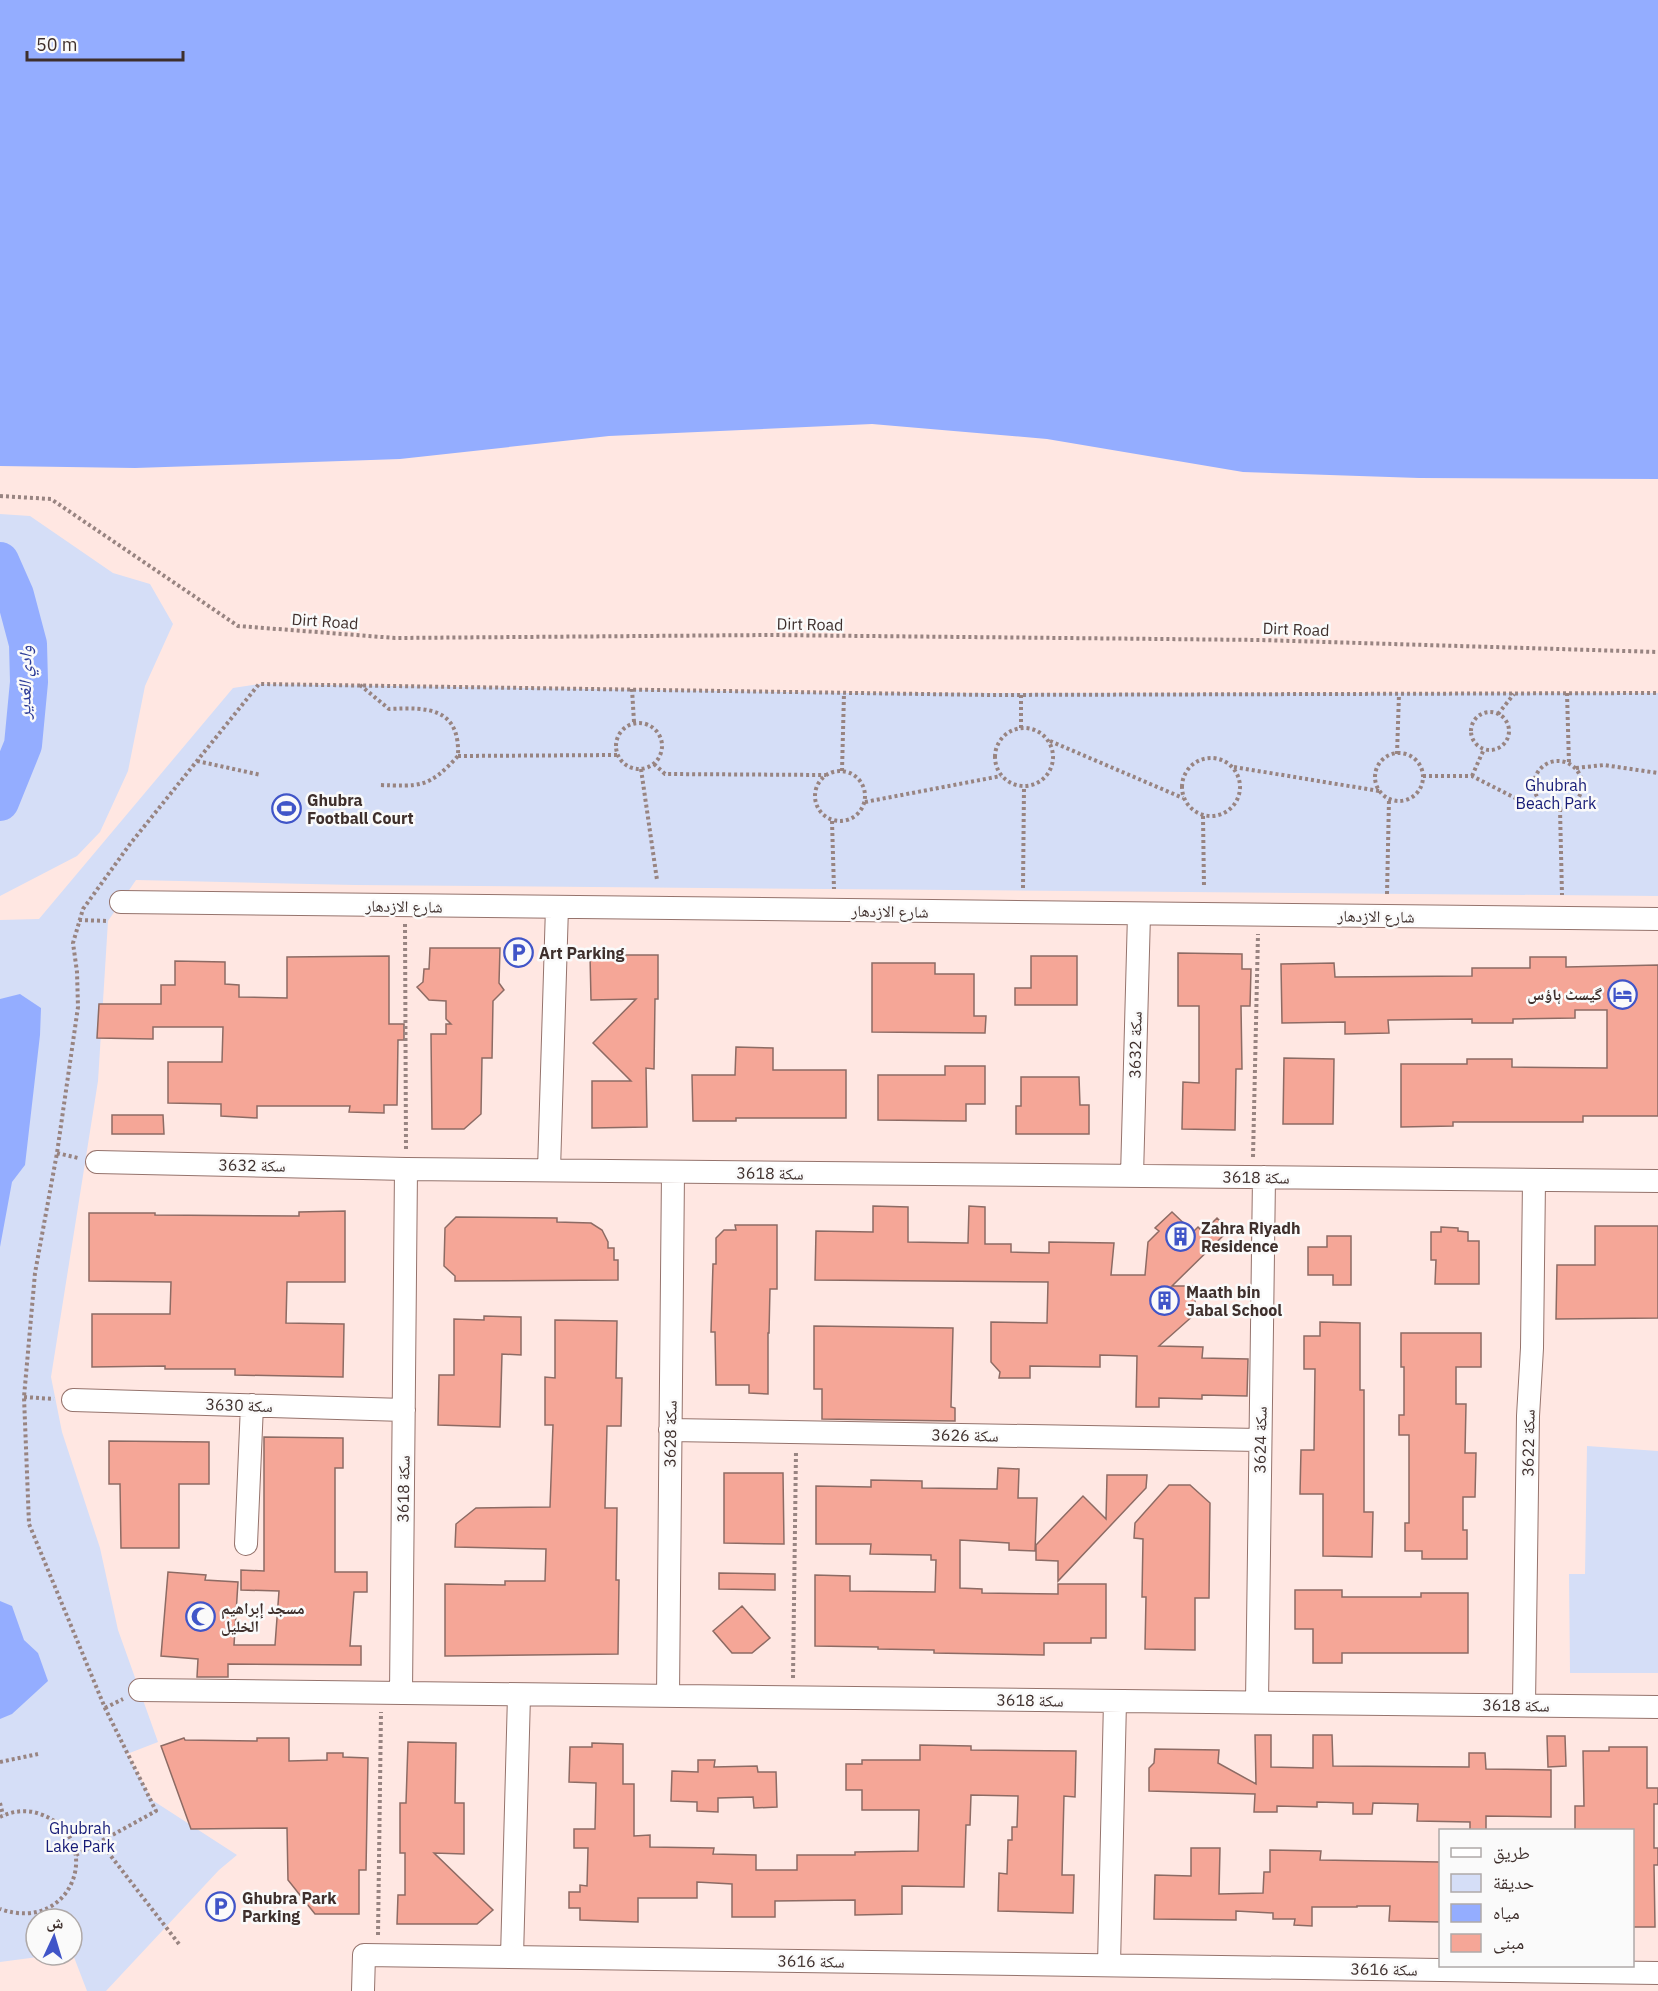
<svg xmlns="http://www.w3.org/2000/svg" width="1658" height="1991" font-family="'IBM Plex Sans','Noto Naskh Arabic',sans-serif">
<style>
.green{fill:#d5def7}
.water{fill:#94adff}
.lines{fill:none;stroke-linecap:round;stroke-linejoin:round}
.river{stroke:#94adff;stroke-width:38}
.building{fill:#f5a697;stroke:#8d6b64;stroke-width:1.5}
.street-casing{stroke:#95736c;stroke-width:24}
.path{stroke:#988481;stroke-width:4;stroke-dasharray:3 3;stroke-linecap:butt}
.street{stroke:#fff;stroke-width:22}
.labels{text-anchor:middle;stroke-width:5;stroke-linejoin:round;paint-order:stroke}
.street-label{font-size:16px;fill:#3e2f2c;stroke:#fafafa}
.park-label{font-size:16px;fill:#161b76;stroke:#fafafa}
.poi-label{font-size:16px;font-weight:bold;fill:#3e2f2c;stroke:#fafafa;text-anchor:start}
.water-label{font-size:18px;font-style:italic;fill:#2b3a97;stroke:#fafafa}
</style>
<rect width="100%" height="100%" fill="#ffe7e2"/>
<path class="green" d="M0,514L30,516L113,573L150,584L173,624L145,686L128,771L100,832L77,856L0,896Z
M259,684L843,693H1658V896L355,885L136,880L108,921L98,1081L51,1377L62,1432L100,1548L118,1630L158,1742L127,1754L152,1800L237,1855L219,1870L106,1991H87L72,1952V1919H36V1955H53L0,1962V920L39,919L233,688Z
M1587,1446L1658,1451V1673H1570L1569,1574H1585Z"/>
<path class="water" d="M0,0H1658V479L1419,478L1243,472L1047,439L872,424L609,436L400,459L135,468L0,466Z
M20,994L41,1008L40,1035L25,1165L12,1182L0,1247V999Z
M0,1601L12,1606L24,1640L38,1653L48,1681L12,1714L0,1719Z"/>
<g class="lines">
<path class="river" d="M0,561L15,595L28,644L29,682L23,745L0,802"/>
</g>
<path class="building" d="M430,948H500L499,983L504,990L493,1001L492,1058H482L481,1114L464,1129H432L431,1034H446V1024H451L446,1019V1001L429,1000L417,987L423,982L424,969H429Z
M1178,953L1242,954V969H1251L1250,1006H1241L1242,1069H1236L1235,1130L1182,1129L1183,1082L1199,1083V1006H1178Z
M590,955H658V999H655L654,1069L646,1068L647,1127L592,1128V1081H631L593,1043L636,999L591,1000Z
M389,956V1024H404V1040H398L397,1105H384V1113L349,1112L350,1106H257V1118L221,1116V1104L168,1103V1062H222L223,1027H153V1039L97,1038L99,1004H161V985H175V961L225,962V984L239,985V997L287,998V957Z
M1031,956H1077V1005H1015V988H1031Z
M1530,957H1566V967L1658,965V1116H1583V1122H1453V1126L1401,1127V1064H1467V1059H1512V1067L1607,1068V1010H1575V1018L1513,1019V1023H1472V1019L1388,1020L1389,1033L1345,1034V1022L1282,1023L1281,964L1334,963L1335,977L1472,976V968H1530Z
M872,963H935V974H974V1016H986L985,1033L872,1032Z
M736,1047L773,1048V1070H846V1118H736V1121H693L692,1075H735Z
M1284,1058L1334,1059L1333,1124H1283Z
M945,1066H985V1104H966V1121L878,1120V1075H945Z
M1021,1077H1079L1080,1105H1089V1134H1016V1106H1021Z
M112,1115H163L164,1134H112Z
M873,1206L908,1207V1242L968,1243L969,1206L985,1207V1244H1011V1252L1049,1253V1242L1114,1243L1111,1275H1145L1148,1242L1159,1231L1155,1228L1172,1212L1193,1232L1198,1227L1203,1232L1217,1218L1229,1230L1172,1286H1195V1314L1159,1346L1203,1347L1202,1358L1248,1359L1247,1396L1202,1395V1399L1159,1398V1407H1136L1137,1356L1100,1355V1367L1030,1366V1378H999L1000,1372L991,1362V1322L1047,1323L1048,1282L815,1280L816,1231L873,1232Z
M345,1211V1282H287L286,1323L344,1324L343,1377L235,1375V1369H165V1366L92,1367V1314H170L171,1282L89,1281V1213H155V1215L299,1216V1212Z
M456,1217L557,1218V1222L591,1223L602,1230L608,1242V1248H614V1260H618V1280L455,1281V1276L444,1266L445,1228Z
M735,1225H777V1289H770L769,1333H768V1394L749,1393V1385H716L715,1332H711L713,1264H716V1238L724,1230H736Z
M1595,1226H1658V1318L1556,1319L1557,1265H1595Z
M1441,1227L1458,1228V1231L1468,1232V1241H1479V1284H1435L1436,1260H1431V1232H1441Z
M1327,1236H1351V1285H1333V1275H1308V1247H1327Z
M484,1316L521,1317V1355L502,1354L500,1427L438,1425L439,1375H454V1319L484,1320Z
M555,1320L617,1321L616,1378H622L621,1426H607L605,1508H617L616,1580H619L618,1654L445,1656V1584L505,1585V1581H545L546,1549L455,1547L456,1524L476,1508L550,1507L553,1425H545V1377L555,1378Z
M1320,1322L1360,1323V1390H1364V1512H1373L1372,1557L1323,1556V1494H1300L1301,1450H1314L1315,1369H1304V1336H1320Z
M814,1326L953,1328L951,1407L955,1408V1421L822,1419V1389H814Z
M1401,1333H1481V1367H1456V1404H1466L1465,1453H1476L1475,1497H1463V1530H1467V1559H1422V1551H1405V1523H1409V1435H1399V1415H1404V1367H1401Z
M264,1437L343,1438V1468H335V1572H367V1592H354L350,1646H361V1665L228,1664V1677H197L198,1659L161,1656L168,1572L206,1575L205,1580L238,1582L234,1645H275L279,1591L241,1590V1570L264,1571Z
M109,1441L209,1442V1484H179V1548H121L120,1484H109Z
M998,1468L1019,1469L1018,1498H1037L1035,1551L1009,1550V1543L960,1540V1588L982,1589V1593L1058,1594V1584H1106V1638H1091V1643H1044V1655L934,1653V1650L878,1649V1647L815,1646V1575L850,1576V1591L935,1592L936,1560H931V1555L870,1554L871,1544H816V1486L871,1487V1480L922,1481V1488L997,1489Z
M724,1473H783L784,1544L724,1543Z
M1107,1475H1147L1146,1488L1058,1581V1561L1036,1560V1545L1083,1496L1106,1519Z
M1169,1485H1190L1210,1503L1209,1598H1195V1650L1145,1649L1146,1597H1142L1143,1539L1134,1538L1135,1523Z
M719,1573L775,1574V1590L719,1589Z
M1295,1590H1342V1597H1421V1593H1468V1653H1342V1663H1313V1629H1295Z
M742,1606L770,1638L752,1653H732L713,1631Z
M1255,1735H1271V1767L1313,1768V1735H1332L1333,1766L1469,1767V1753H1485L1486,1769L1551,1770V1817L1486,1816V1830H1470V1822L1417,1821L1418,1804L1373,1803L1372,1814H1353V1803L1317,1802V1807L1277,1806V1812H1254L1255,1794L1149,1791V1768L1154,1763L1155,1749L1219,1750L1218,1763L1256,1784Z
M1547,1736H1565L1566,1766L1548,1767Z
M184,1738L185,1740L257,1741V1738H289V1761L327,1760V1753H343V1757L368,1758L366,1870H359V1914H315L288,1880L287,1828L191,1829L161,1746Z
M408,1742L456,1743L455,1803H464V1854L434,1853L493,1910L477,1924H397L398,1895H405V1853H400V1803H406Z
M592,1743L623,1744V1784H634V1836L650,1835V1847L714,1848L713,1854L756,1855V1870H797V1855H855V1852L918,1851L919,1810H862V1790H846V1764H862V1760H920V1745L971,1746V1750L1076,1751L1075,1797L1064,1796L1062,1875H1074L1073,1913L998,1911L999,1873L1007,1874L1008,1840H1012V1827H1017L1018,1796L971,1795L970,1825H966L964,1887L902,1886V1914L855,1915V1900L775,1901V1917H732V1884L697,1882V1898H638V1922L580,1920V1908H569V1892H580V1885L587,1886L588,1848H574V1829H595L596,1783L569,1782L570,1747H592Z
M1609,1747H1647V1788H1658V1804H1654V1848H1658V1865H1654L1655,1927H1632V1830H1575V1806H1584L1583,1751H1609Z
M698,1760H715L714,1767L757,1766L758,1772H776L777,1807L754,1808L753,1797L718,1798V1812L697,1811V1802L671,1801L672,1771L698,1772Z
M1191,1848H1220L1219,1894L1263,1893L1264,1872H1270V1850L1321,1851L1320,1860L1440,1862V1922L1389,1921L1390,1906H1357V1907H1312V1926L1294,1925L1295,1919H1273V1913L1236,1911V1920L1154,1919L1155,1875L1191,1876Z"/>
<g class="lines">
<defs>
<path id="street" d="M121,902L1658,919
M97,1162L406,1169L1658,1181
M549,1170L557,907
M1132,1176L1139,914
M73,1400L404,1410
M670,1430L1260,1440
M246,1544L252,1405
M140,1690L1658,1707
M401,1693L406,1169
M668,1696L673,1172
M1257,1702L1264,1177
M1524,1705L1528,1416L1532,1348L1534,1180
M512,1957L519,1695
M1109,1965L1115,1701
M363,1991L364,1955L1658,1973"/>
</defs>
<use href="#street" class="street-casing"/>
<path class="path" d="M0,496L51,499L238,626L395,638L768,635L1260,640L1658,652
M360,685L389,709C429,707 460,708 458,756C428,789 420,786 378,785
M632,689L634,722
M1567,693L1569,764
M1471 731a19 19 0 1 1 38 0a19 19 0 1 1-38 0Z
M1498,714L1514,694
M616 746a23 23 0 1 1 46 0a23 23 0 1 1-46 0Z
M995 757a29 29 0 1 1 58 0a29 29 0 1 1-58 0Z
M1021,728V695
M1050,741L1183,798
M1375 777a24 24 0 1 1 48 0a24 24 0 1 1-48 0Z
M1397,754L1399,694
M458,756L618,755
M1182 787a29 29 0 1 1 58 0a29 29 0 1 1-58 0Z
M197,761L261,775
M1534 785a24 24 0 1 1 48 0a24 24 0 1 1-48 0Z
M654,764L665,774L826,775
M1234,767L1379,791
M1576,768L1604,765L1658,773
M641,769L657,880
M815 796a25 25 0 1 1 50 0a25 25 0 1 1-50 0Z
M842,771L844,693
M1423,776H1472L1527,804L1539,800
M1472,776L1484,749
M865,802L1001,776
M1560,809L1562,895
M1203,816L1204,887
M832,821L834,889
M1023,888L1024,786
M1387,894L1389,799
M79,920L108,921
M405,924L406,1150
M57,1153L78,1158
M1253,1157L1258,934
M24,1397L54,1399
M793,1678L796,1451
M105,1708L123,1699
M0,1762L38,1754
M0,1803L3,1815
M0,1817C12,1811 27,1809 40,1814C106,1837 75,1935 0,1909
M100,1842L179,1944
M76,1855L156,1811L105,1708L29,1524L24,1397L35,1273L57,1153L78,1007L77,972L73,943L83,909L130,844L259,684L990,695L1658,693
M378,1935L381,1712"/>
<use href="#street" class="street"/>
</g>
<defs>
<symbol id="stadium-ring" viewBox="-11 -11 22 22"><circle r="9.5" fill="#fafafa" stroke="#4055c8" stroke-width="1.5"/><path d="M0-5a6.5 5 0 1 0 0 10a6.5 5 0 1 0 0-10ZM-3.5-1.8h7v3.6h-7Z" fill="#4055c8"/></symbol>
<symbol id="parking-ring" viewBox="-11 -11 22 22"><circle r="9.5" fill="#fafafa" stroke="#4055c8" stroke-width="1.5"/><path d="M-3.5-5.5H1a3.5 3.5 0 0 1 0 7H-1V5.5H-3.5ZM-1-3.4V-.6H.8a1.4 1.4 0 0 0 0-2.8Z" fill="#4055c8"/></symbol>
<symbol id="hotel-ring" viewBox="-11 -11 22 22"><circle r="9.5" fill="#fafafa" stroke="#4055c8" stroke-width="1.5"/><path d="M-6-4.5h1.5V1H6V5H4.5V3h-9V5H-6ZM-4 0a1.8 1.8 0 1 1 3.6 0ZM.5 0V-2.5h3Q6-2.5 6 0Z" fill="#4055c8"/></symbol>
<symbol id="building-ring" viewBox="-11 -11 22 22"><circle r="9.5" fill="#fafafa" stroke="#4055c8" stroke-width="1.5"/><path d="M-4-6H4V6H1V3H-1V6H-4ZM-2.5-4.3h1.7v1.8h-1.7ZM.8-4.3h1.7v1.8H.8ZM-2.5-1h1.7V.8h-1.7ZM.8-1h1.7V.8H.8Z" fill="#4055c8"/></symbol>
<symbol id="mosque-ring" viewBox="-11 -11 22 22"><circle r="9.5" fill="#fafafa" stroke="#4055c8" stroke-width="1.5"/><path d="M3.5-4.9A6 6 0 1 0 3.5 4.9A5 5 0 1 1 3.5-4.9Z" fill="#4055c8"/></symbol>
</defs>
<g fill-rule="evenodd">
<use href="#stadium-ring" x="270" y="792" width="33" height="33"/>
<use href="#parking-ring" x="502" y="936" width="33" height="33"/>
<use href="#hotel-ring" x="1606" y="978" width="33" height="33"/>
<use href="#building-ring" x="1164" y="1220" width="33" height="33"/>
<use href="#building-ring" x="1148" y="1284" width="33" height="33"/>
<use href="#mosque-ring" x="184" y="1600" width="33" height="33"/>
<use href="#parking-ring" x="204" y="1890" width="33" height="33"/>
</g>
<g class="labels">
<g class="street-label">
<text transform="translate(325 621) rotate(4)" y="6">Dirt Road</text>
<text transform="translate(810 624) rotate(1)" y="6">Dirt Road</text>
<text transform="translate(1296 629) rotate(2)" y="6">Dirt Road</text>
<text transform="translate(404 906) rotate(1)" y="6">شارع الازدهار</text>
<text transform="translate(890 911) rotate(1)" y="6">شارع الازدهار</text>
<text transform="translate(1376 916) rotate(1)" y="6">شارع الازدهار</text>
<text transform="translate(1135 1045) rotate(-89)" y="6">سكة 3632</text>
<text transform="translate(252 1165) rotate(1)" y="6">سكة 3632</text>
<text transform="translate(770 1173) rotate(1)" y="6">سكة 3618</text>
<text transform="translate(1256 1177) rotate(1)" y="6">سكة 3618</text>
<text transform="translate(239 1405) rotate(2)" y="6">سكة 3630</text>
<text transform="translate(670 1434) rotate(-89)" y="6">سكة 3628</text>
<text transform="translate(965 1435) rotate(1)" y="6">سكة 3626</text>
<text transform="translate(1260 1440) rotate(-89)" y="6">سكة 3624</text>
<text transform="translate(1528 1443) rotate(-89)" y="6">سكة 3622</text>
<text transform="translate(403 1489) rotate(-89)" y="6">سكة 3618</text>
<text transform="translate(1030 1700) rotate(1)" y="6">سكة 3618</text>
<text transform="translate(1516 1705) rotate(1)" y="6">سكة 3618</text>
<text transform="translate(811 1961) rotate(1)" y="6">سكة 3616</text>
<text transform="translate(1384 1969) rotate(1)" y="6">سكة 3616</text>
</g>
<g class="park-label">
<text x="1556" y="791">Ghubrah<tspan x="1556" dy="18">Beach Park</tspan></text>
<text x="80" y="1834">Ghubrah<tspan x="80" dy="18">Lake Park</tspan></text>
</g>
<g class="poi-label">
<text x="307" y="806">Ghubra<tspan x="307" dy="18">Football Court</tspan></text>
<text x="539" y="959">Art Parking</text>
<text x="1602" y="1000" text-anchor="end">گیسٹ ہاؤس</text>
<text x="1201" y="1234">Zahra Riyadh<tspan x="1201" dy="18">Residence</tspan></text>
<text x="1186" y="1298">Maath bin<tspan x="1186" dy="18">Jabal School</tspan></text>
<text x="221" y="1614">مسجد إبراهيم<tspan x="221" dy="18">الخليل</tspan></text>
<text x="242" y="1904">Ghubra Park<tspan x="242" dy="18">Parking</tspan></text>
</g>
<g class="water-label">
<text transform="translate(25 682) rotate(-89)" y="6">وادي الغدير</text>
</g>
</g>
<rect x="1439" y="1829" width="195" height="138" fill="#fafafa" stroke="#afa9a8" stroke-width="1.5"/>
<rect x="1451" y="1848" width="30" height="9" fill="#ffffff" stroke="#afa9a8" stroke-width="1.5"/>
<text x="1493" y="1859" font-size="18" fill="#3e2f2c">طريق</text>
<rect x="1451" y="1874" width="30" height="18" fill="#d5def7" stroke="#afa9a8" stroke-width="1.5"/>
<text x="1493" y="1889" font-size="18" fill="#3e2f2c">حديقة</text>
<rect x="1451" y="1904" width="30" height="18" fill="#94adff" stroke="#afa9a8" stroke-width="1.5"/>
<text x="1493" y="1919" font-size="18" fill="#3e2f2c">مياه</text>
<rect x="1451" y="1934" width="30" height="18" fill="#f5a697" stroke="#afa9a8" stroke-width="1.5"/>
<text x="1493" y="1949" font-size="18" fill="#3e2f2c">مبنى</text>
<g transform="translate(54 1937) rotate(4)"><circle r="28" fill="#fafafa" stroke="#afa9a8" stroke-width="1.5"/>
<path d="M0-4.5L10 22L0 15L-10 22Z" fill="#4055c8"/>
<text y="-9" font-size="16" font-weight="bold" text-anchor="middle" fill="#3e2f2c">ش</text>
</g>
<path d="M27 51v9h156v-9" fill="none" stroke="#3e2f2c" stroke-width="3"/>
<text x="36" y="51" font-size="18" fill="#3e2f2c" stroke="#fafafa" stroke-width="4.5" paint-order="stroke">50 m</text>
</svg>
